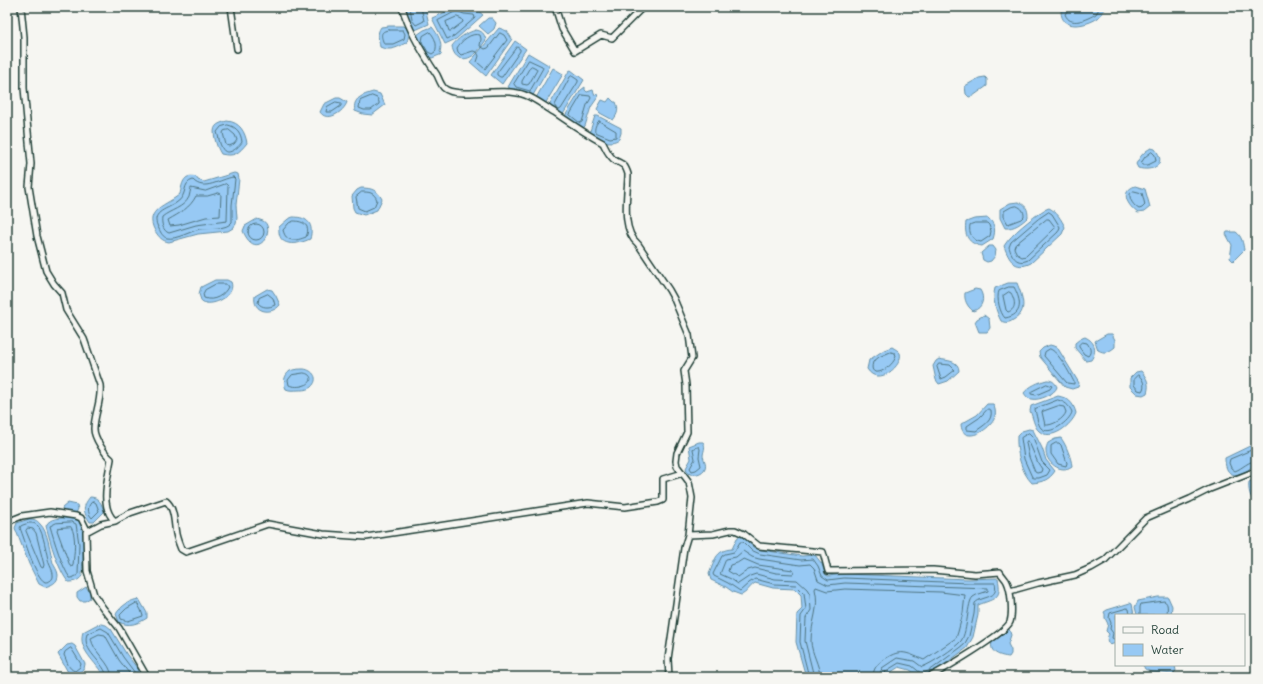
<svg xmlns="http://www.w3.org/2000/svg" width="1263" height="684" font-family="Delius,sans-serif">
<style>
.water{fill:#97c9f4;stroke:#6791a7}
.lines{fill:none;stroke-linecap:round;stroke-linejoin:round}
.shore{stroke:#4f7581;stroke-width:1}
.minor-casing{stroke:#1f3d34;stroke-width:8}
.minor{stroke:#f6f6f2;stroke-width:5}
</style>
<rect width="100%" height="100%" fill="#f6f6f2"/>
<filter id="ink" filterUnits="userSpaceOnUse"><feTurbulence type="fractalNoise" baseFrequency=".025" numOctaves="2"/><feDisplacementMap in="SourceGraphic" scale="8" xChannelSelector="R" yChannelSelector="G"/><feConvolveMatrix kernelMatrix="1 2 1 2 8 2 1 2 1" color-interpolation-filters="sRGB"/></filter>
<g filter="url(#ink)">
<path class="water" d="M406,7H425L429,24L413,31L407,16Z
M457,7L471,12L477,10L483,15L456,39L445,44L432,18Z
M1066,7H1103L1104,11C1102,13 1100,16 1098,18C1086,26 1061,31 1061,11Z
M488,18H492L496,23L494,29L488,34L479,26Z
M389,26H404C410,31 409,35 407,42C399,47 390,52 380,47C379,39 376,34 381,27Z
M432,27C438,34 443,43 440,52L442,54L432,58L426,57L418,40L419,38L417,35L424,30Z
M499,28L507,31L512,39L486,76L470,62Z
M476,30C482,31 484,33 486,40C483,44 480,49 476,53C467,62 454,61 452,46C458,38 466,33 476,30Z
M515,41L526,49L502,84L491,75Z
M528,53L550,66L532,97L515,91L508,87Z
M553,68L563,74L545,104L536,98Z
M571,70L584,80L562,116L549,106L569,71Z
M985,77L987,79V86L973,96L969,97L966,94L965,86L979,78Z
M585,87V90L587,92L593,90L595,95L597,94L598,97L591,107L585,126L582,129L565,116L581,90Z
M373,92L380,94L385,105L372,115L363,114L355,111C352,98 363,95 373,92Z
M336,98H340L347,102C344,112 327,123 320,112L324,104Z
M610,98L614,102H616C619,109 618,114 613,120L600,113L597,109L602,100L607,102Z
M595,116H598L621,128V133L619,139C609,146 598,139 589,134Z
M227,121C240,122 245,132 247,143C238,154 234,157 221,154C218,149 216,144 215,139C212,126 216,124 227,121Z
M1151,148L1155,149C1168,165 1152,172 1138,168L1136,164C1140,157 1143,152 1151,148Z
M234,173L238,174L239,179L236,205L237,218L236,224L233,228L228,231L198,234L169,242C162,241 159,237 155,231C143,209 168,205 180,194C182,185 183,173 196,177L198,180L204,182Z
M1135,186L1145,189L1150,207L1144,212L1138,213C1128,206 1119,192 1135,186Z
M361,188C372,188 377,190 382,199L377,210L364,215L355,212L353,208L352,196L357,190Z
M1018,202C1026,205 1028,209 1028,217C1022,223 1014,229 1005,228L1000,218V209L1010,203Z
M1049,208C1057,212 1061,219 1065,227L1062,234L1031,263C1015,271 1009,260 1004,246C1011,234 1032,218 1044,210Z
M293,217C308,217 314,224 310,239C297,245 277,248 279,227L288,219Z
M988,218C995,224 996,230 993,239L982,246C968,244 964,235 966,222L974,219Z
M257,219C259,220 261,220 263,221C277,228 257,264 243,231L245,226Z
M1227,232H1236C1242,236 1243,244 1244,250L1233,261L1230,258L1232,245L1226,234Z
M989,246H993L996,250L995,256L991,261L987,262L983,260L981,253Z
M215,280H227L231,282C236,294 217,305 206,303C205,303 201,301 201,300L199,294L201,287Z
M1008,283H1017C1022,296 1029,312 1013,320C1009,323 1005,323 1001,321C996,311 992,299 995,288Z
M267,289L272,290L276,296L280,305C271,316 252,312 255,296Z
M975,289L980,290C985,298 983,308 973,311C967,306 964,300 965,293Z
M984,315L989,319L990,328L987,332H979L975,322L977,319Z
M1107,334H1112L1115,340V347C1109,352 1105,354 1098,350L1095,341Z
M1085,337C1096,342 1097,351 1091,360L1086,361L1075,348V343L1080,339Z
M1050,345L1057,347L1079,383L1078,387L1072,389L1065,387L1040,357L1039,352L1043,348Z
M892,347C895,349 898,350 900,353C904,364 879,388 867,369L869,360L884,350Z
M939,359C947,361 959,360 959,371L948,381L939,384L936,380L933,366L936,361Z
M304,369C313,370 320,379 311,387C307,390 303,390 299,390C294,390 290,391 286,389C283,383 284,375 290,371C294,369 300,369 304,369Z
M1141,371C1147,378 1150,384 1147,393L1143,395L1137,394L1130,387V378L1136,372Z
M1047,380C1052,380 1055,382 1057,387C1055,394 1039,401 1032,399C1028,399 1026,396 1024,393C1029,386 1039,382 1047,380Z
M1058,396C1068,398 1073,402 1076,413C1072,425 1051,442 1039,431C1034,427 1033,417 1030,411L1031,406Z
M987,404H993C995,408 996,412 995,416C993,429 962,447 961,424L977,415Z
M1029,429L1033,430L1042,448L1046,460L1055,471C1049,480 1043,482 1032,483C1021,472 1016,451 1017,436L1022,431Z
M1061,438C1066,445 1071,457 1072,466C1061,475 1045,462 1046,450C1046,448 1047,445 1048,443L1055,439Z
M699,442H703C706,447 704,449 703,455C703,459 707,463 705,468C703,474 693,476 688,473L686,468L691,459L689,446Z
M1256,443V464C1252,465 1251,467 1248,470C1234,479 1225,475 1225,458Z
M1256,478V503C1250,499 1248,489 1249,482Z
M90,497C99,497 102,504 104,512L94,522H90C83,512 82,507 90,497Z
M68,503L77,505L78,509L76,513L71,514L63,512L62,508Z
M76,518C88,527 82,562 82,576C78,581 74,582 68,582C57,567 51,544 46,526C49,516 67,518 76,518Z
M29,519C34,519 37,520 40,524C48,531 50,552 53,563C54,566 58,571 58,575C58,583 51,585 45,587L39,584L29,564L15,528L17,523Z
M740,536L745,538L753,547L761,550L802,556L815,555L822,564L825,574L828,576L844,574L969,579L998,578C1002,599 996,598 978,605V615L973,637L967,648L934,672L923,677L917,675L910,670L899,667L888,674L887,677H806L796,642L797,614L802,609L801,595L795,589L773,588L755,583C749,587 747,593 741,595L733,592L726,587L711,580L709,574C715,561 715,550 732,549L737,538Z
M86,587L90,592V598L85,601H80L77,597V593Z
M1158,597H1168L1172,606L1171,615H1137L1135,607L1138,601Z
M139,599L147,613V618C138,624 128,627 119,622L116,614C121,606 130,600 139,599Z
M1130,603L1132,604L1134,615H1116V643L1110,645C1106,641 1107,638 1109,634L1106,631L1108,624L1105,618V614L1104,612L1107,610Z
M101,624L106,625L111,629L127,655L141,673L142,677H104C97,662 77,650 83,632L96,625Z
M1009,629L1011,635L1008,644L1011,650V654L1009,657C1000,656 989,653 992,642L1004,634Z
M72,644L75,646L85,664L84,669L75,675L69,674L58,654L67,645Z
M1143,665H1175L1176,671L1173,674L1151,672L1145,669Z"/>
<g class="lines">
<path class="shore" d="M410,7L412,20L416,25L424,21L421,7
M1068,7V10L1065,14C1070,28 1087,19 1096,14L1100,7
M457,11L464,14L474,15L475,18L454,36L447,39L438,21Z
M457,17L462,19L463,22L451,31H449L446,22Z
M389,30H403L405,34L404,39L393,44H384C381,36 379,31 389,30Z
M430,32C435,37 438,45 435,52L432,54L428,52L422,42L423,36Z
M500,33L504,35L507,40L485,69L477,62L479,56L477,52L473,51L461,55L458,52L457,48C461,41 471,32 480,35L481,39L480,46L485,49L488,48Z
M517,47L520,49V51L502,77H500L497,75V73Z
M529,60L542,66L543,68L530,91L516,87L514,84Z
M532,66L536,68L537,70L529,84L527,85L522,84V81L530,67Z
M572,76L578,80V82L561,109L559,110L555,107V105L570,77Z
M582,95L590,96L591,98L587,105L582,122L580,123L570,115Z
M372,96L377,98L379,102V104L371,110H364L359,108L360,101Z
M336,102L341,103V106L332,112H326L327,107Z
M599,121L616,131V137L610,138L595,132C594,129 596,123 599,121Z
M228,125C237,127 241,133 242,142C239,147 227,158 222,148C219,143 219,137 217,132L221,127Z
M229,130L235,135L237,140L234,144L229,146L226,145L223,133L224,131Z
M1152,152L1155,155L1156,161L1148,165H1142L1141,163L1145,157Z
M233,177L235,179L232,205V222C227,230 209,228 200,229C191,231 176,240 167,238C163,237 161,233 159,229C149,212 166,210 176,203C189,195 181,183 193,180C204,192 220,179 233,177Z
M226,184L228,186L227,221L196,225L169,233C163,231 161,223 162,217C170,210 184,208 189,197C190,194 190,191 191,188L205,191Z
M1134,191L1142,193L1145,205L1142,208L1139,209C1134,206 1129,200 1130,194Z
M362,192C369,192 374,192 377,200L374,207L365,211L358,208L356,197Z
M219,193L221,194L220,216L206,217L179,225L170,226L168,220C180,213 190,208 196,196H207Z
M1017,206C1022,208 1024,211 1024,216L1021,219L1008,224L1004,217V211L1011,207Z
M1049,212L1052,214L1060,227L1058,232L1028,260C1017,265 1012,257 1009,247L1011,242L1038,219Z
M1047,219H1049L1055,227L1054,229L1026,256L1022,257L1017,254L1014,248L1015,245Z
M294,221C304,221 311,226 306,237C296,241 286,243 283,230L289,223Z
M975,223H987L989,225L991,231L990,236L981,242C973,241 968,233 970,225Z
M248 232a8 8 0 1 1 16 0a8 8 0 1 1-16 0Z
M216,284H226L228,287C224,295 214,302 204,298L203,294L205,290Z
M1009,287H1014C1021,300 1024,315 1005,318C1000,313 996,298 999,291Z
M1009,292L1011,293C1015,300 1017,309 1008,312L1006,310L1003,296Z
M268,294L273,298L275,305C269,308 262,308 258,303L259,298Z
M1082,342L1087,343C1090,347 1092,352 1088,356L1084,354L1079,347V345Z
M1050,349C1058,351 1070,374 1074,382V384L1067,383L1044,356L1045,352Z
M891,352L895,353L896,356C892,370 867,381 873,362L879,357Z
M939,364L950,365L955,370L946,377L941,379L937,367Z
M304,373C313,374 313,383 305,385C300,387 293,387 289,385L288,380L292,375Z
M1138,375C1143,378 1146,386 1142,391L1138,390L1134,385V379Z
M1047,384L1052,386L1050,389L1036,395L1031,394V392Z
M1058,400C1065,402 1069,405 1072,412C1070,421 1049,437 1041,428C1038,425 1036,414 1035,409Z
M1058,406L1064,407L1066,412C1064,419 1052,426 1045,425L1042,412Z
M988,409L991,410C993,421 984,425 976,431L967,430V426L979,418Z
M1029,433L1033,437L1042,462L1050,470L1047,475L1039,478H1034L1032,477L1024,459L1021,438Z
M1027,441L1029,442L1038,463L1042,469L1041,472L1037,473L1035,472L1029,457L1026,443Z
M1056,443H1059L1061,445L1067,463L1066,466L1058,464L1051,454V446Z
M699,447L700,449L699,457L701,466L696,470L692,471L690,468L695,459L693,449Z
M1256,448L1230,459L1229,463L1231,468L1235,471C1243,468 1248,461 1256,461
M93,501L96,503L99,511L92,518C87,513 87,505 93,501Z
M72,522L76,524L79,544L78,575L72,578H70C62,567 54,540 50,526L56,523Z
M29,523C33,523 35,523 38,526C44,534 46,553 49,563C50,566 53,571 53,574C54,580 49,582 45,582C35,577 25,540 20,528L21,526Z
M71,527C77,536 74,554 73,565L72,567L70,566L57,530L58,528Z
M28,528L33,529L36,533L44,565L43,568L41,567L26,531Z
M744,559L758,565L793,570L794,572L793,574L776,573L755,568L748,570L738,577L728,571L730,565L737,563Z
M137,603L141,610L143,616L128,621L121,619L120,615L126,609Z
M1140,615V607L1141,604L1164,601C1169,603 1167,610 1167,615
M1116,640L1112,638L1113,633L1110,629L1111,623L1109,618L1110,613L1127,608L1129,609L1130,615
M71,648L81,664L80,667L75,671C68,669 67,661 64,655L65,652Z
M107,677C105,662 81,651 87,634L101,628L108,632L123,657L138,677
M112,677C111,662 93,653 91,638L99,634L105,635L119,660L132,677
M809,677L800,642L801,616L806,609L804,593L796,585L774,584L755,579L749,583L740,591L728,583L714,576L713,574L722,556L725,554L734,552L740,542H743L751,550L760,554L801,560L813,559L818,566L822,576L828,580L844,578L969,583H995C999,600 983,595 975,603L974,614L969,636L964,645L932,669L922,674L912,666L899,663L886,671L884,677
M814,677L805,641L806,618L811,610L810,594L807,589L797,580L775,579L756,574L750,576L738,584L731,579L720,574L726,559L736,557L743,551L752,557L759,559L800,565L810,564L814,568L818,580L828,585L845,583L988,588V591C983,593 977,594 973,597C967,602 968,631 961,641C955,648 931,664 922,667L914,661L897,658L882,668L879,677
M820,677C820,665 811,653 811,641C811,621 820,609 815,589L816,587L827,591L845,589L941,592L965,595L963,613L958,632L956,638L924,660C905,652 900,648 882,661C876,665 873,670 873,677"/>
<defs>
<path id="minor" d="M21,7L24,37V88L31,164L29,187L37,236L46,271L54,284L62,293L66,310L84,339L100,385C102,401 94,414 94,429C94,438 105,454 111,459C108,477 99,508 115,521L130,513L166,501C175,508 174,524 176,534C177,539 179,544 181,549L186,552L268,524L323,534L366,537L588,503L625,507L658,502L663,500V479L683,473
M231,7L237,49
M402,7C409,31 423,54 437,75C439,79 441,85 444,88C448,92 459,93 464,93C481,93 510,89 525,95C536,99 544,106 554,112C570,123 586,134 603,143C606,149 609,157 616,161C624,165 625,165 628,174C628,194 620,229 638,244L669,290L674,299L689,335L692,358L684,371L686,385L687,432L677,453L676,461L677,466L689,482L692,498L688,535L684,548L682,562L668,659L669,677
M555,7L562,29L575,51L601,35L612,38L643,7
M115,521L101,524L86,532L87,571L94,595L103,608L119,628L147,677
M7,522L22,516L50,512L76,516L81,518L87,530
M688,535L713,534L730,530H735L744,534L759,546L823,552L828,571L933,570L975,574L1000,572C1002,576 1006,579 1007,582C1011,590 1013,613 1010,622C1006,633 943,670 929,677
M1010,591L1038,583L1075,575L1091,568L1105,560L1146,518L1190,499L1210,489L1256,471"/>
</defs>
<use href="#minor" class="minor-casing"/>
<use href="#minor" class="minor"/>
</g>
</g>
<rect width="1263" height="684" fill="none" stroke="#f6f6f2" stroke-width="24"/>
<rect x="12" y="12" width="1239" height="660" fill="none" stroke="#1f3d34" stroke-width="1.5" filter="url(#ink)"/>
<rect x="1115" y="614" width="130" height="52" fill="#f6f6f2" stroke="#a0aca6"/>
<rect x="1123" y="627" width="20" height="6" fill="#f6f6f2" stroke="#a0aca6"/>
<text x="1151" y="634" font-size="12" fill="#1f3d34">Road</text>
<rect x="1123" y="644" width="20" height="12" fill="#97c9f4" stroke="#a0aca6"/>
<text x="1151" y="654" font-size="12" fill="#1f3d34">Water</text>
</svg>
